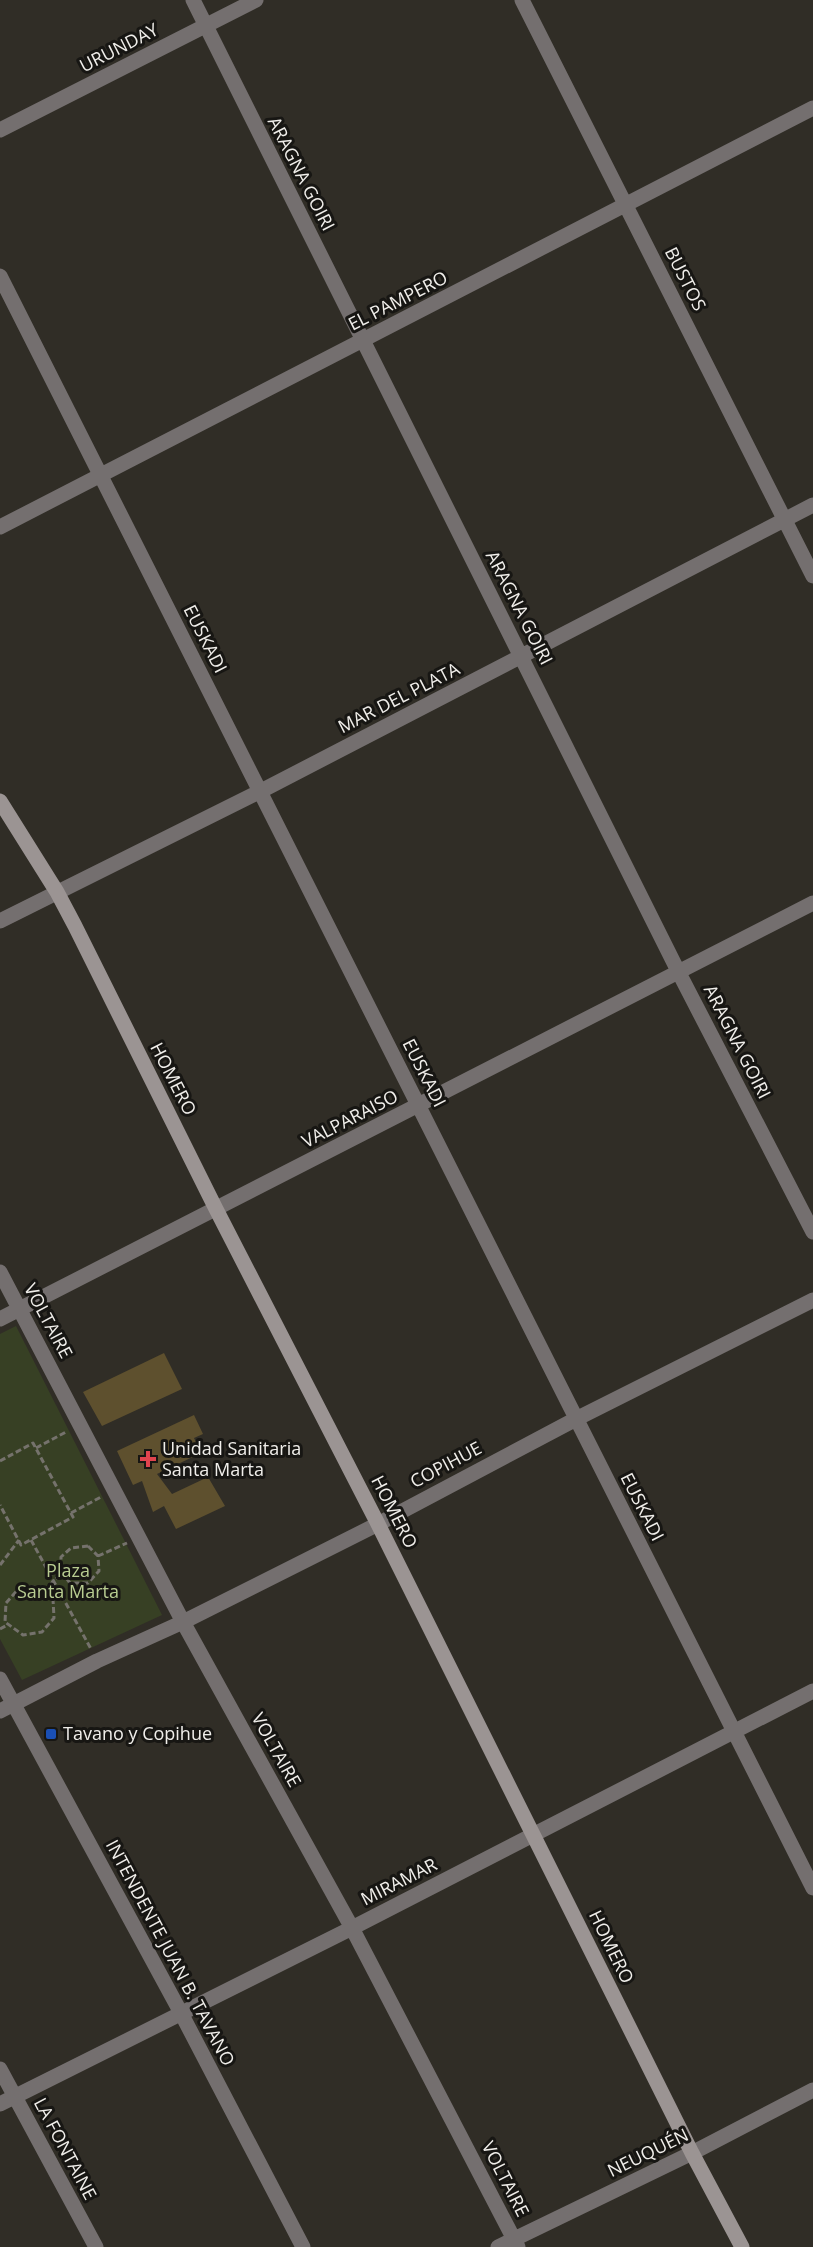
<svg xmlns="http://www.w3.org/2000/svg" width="813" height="2247" font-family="'Open Sans',sans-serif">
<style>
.green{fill:#374024}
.building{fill:#5e502e}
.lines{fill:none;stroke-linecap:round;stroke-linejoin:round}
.path{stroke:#75726c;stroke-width:3;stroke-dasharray:6 3;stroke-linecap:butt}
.street{stroke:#746f6f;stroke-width:15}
.secondary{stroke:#9b9493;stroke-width:15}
.health-dot{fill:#e0444e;stroke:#171613;stroke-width:2}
.transit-dot{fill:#1a4fb4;stroke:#171613;stroke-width:2}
.labels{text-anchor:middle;stroke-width:6;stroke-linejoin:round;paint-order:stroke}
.street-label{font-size:18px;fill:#f0eeea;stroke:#171613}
.poi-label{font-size:18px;fill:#f0eeea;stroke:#171613;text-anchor:start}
.park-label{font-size:18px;fill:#b8cc91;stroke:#171613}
</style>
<rect width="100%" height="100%" fill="#302d26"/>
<path class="green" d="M16,1326L162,1615L22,1680L0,1639V1334Z"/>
<path class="building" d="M164,1353L182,1389L102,1426L83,1392Z
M194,1415L203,1434L194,1438L201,1453L157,1474L172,1494L208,1477L225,1506L176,1529L164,1506L153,1512L142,1481L133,1485L117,1451Z"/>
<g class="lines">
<path class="path" d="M36,1448L66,1432
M0,1461L33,1443L73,1517L21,1545L0,1505
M71,1513L101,1497
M31,1540L91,1649
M88,1546L98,1556L99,1571L88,1583H70L61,1571V1557L71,1548Z
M98,1556L127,1543
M0,1565L19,1540
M20,1587H37L53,1599L54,1618L42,1632L23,1635L5,1622L6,1603Z
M45,1593L53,1581L63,1573
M0,1629L9,1624"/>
<path class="street" d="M193,0L678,971L813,1232
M522,0L813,576
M0,130L256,0
M0,276L813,1888
M0,527L813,108
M0,921L261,791L813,505
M0,1272L183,1622L352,1928L518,2247
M0,1319L813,903
M0,1679L181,2013L303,2247
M0,1711L97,1661L183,1622L378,1524L576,1419L813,1300
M0,2069L96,2247
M0,2104L352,1928L813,1691
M498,2247L692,2153L813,2090"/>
<path class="secondary" d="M0,801L57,892L75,926L216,1209L378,1524L692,2153L742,2247"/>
</g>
<path class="health-dot" d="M145 1450h6v6h6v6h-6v6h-6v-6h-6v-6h6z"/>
<rect class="transit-dot" x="45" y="1728" width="12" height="12" rx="3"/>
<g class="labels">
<g class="street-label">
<text transform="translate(119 48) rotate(-27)" y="6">URUNDAY</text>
<text transform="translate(301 174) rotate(63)" y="6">ARAGNA GOIRI</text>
<text transform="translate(685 279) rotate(63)" y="6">BUSTOS</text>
<text transform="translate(398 301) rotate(-27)" y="6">EL PAMPERO</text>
<text transform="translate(519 608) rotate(63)" y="6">ARAGNA GOIRI</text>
<text transform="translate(205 639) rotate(63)" y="6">EUSKADI</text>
<text transform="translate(399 698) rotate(-27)" y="6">MAR DEL PLATA</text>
<text transform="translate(737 1042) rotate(63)" y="6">ARAGNA GOIRI</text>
<text transform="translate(424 1073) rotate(63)" y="6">EUSKADI</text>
<text transform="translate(173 1079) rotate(63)" y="6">HOMERO</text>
<text transform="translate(350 1119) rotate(-27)" y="6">VALPARAISO</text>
<text transform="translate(48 1321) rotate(62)" y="6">VOLTAIRE</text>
<text transform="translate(446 1465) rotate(-28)" y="6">COPIHUE</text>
<text transform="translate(642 1507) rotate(63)" y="6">EUSKADI</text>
<text transform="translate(394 1512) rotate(63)" y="6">HOMERO</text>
<text transform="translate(276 1750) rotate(61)" y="6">VOLTAIRE</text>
<text transform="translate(399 1882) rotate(-27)" y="6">MIRAMAR</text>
<text transform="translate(611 1947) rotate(64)" y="6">HOMERO</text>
<text transform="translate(170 1953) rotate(62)" y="6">INTENDENTE JUAN B. TAVANO</text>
<text transform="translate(65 2149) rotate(62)" y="6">LA FONTAINE</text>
<text transform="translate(648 2153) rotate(-26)" y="6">NEUQUÉN</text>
<text transform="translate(505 2179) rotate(63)" y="6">VOLTAIRE</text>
</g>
<g class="poi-label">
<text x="162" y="1455">Unidad Sanitaria<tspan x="162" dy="21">Santa Marta</tspan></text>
<text x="63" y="1740">Tavano y Copihue</text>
</g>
<g class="park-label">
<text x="68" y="1577">Plaza<tspan x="68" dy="21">Santa Marta</tspan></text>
</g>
</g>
</svg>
